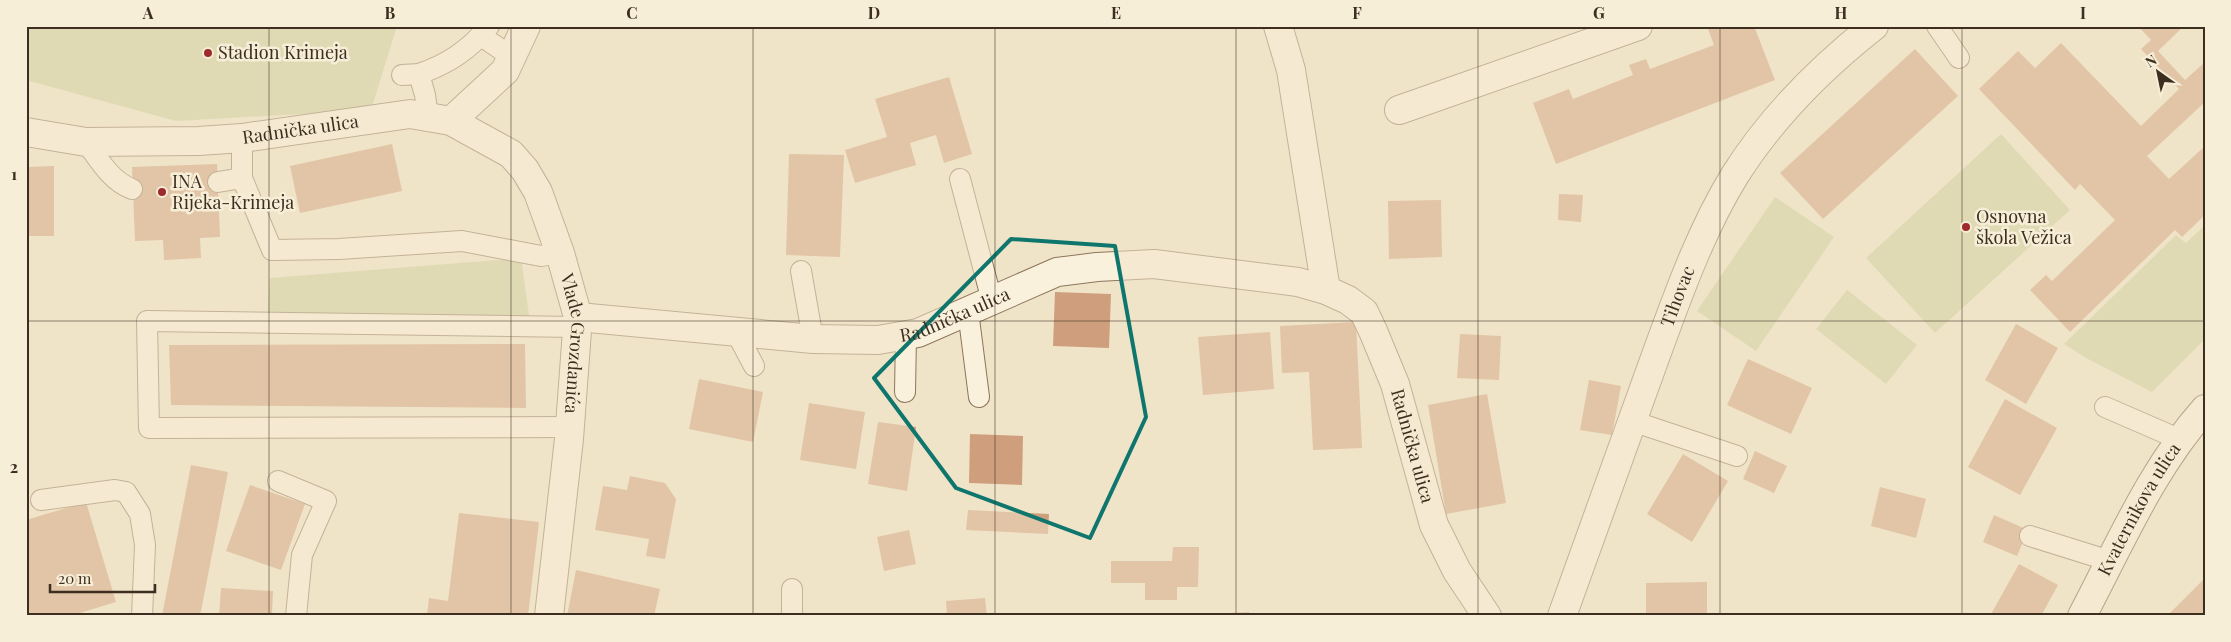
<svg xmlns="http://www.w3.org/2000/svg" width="2231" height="642" font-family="'Playfair Display',serif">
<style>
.green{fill:#c9cf9b}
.building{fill:#cf9f7d}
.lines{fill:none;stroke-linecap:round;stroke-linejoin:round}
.lane-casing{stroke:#8d765c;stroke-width:22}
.street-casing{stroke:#8d765c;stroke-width:30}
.secondary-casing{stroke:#6f573f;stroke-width:30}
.lane{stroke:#faf1dc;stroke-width:20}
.street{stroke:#faf1dc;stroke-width:28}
.secondary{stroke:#faf1dc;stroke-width:28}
.marked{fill:none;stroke:#0f766e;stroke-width:4;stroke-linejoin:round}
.grid{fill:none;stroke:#3d2e20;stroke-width:1;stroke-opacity:0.55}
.poi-dot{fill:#9e2a2b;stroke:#f7eed8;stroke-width:2}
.labels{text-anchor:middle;stroke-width:5;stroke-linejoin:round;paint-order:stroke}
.poi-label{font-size:18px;fill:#3d2e20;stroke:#f7eed8;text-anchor:start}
.street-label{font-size:18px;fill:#3d2e20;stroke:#f7eed8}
.neatline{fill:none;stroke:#3d2e20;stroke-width:2}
.grid-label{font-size:16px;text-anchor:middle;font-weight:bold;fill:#3d2e20}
</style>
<rect width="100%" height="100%" fill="#f0e4c8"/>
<path class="green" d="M26,26H397L372,107L337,112L176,121L26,80Z
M2001,134L2070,210L1935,333L1866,258Z
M1775,197L1834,237L1756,351L1697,311Z
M2205,225V339L2152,392L2086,358L2064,344L2176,235L2186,243Z
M521,258L530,322L266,333L270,278Z
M1847,290L1917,345L1886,384L1816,329Z"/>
<path class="building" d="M1714,26H1754L1775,80L1556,164L1533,103L1569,89L1573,99L1633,75L1629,65L1646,59L1650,69L1714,45L1708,29Z
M2138,26H2184L2158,51L2185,80L2205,62V102L2147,156L2169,179L2205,146V215L2182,237L2175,230L2070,332L2030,290L2046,275L2052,281L2115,220L2080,184L2075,190L1979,89L2018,51L2035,68L2061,43L2141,126L2179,89L2141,49L2151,40Z
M1915,49L1958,96L1823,219L1780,173Z
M949,77L972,154L944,163L936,135L910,143L916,165L855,183L845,150L887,137L875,99Z
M392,144L402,191L300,213L290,166Z
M789,154L844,155L840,257L786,255Z
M217,164L220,237L200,238L201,258L164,260L163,240L135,241L132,167Z
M54,166V236H26V167Z
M1559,194L1583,195L1581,222L1558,220Z
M1441,200L1442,257L1389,259L1388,201Z
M1055,292L1111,294L1109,348L1053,346Z
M1356,322L1362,448L1313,450L1309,372L1282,373L1280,326Z
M2016,324L2058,348L2026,404L1985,380Z
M1270,332L1274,389L1203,395L1198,337Z
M1460,334L1501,336L1499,380L1457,378Z
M525,344L526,408L171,405L169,345Z
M1748,359L1812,388L1791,434L1727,405Z
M699,379L763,392L753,442L689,429Z
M1589,380L1621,386L1612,435L1580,430Z
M1487,394L1506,503L1446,514L1428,405Z
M2005,399L2057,428L2020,495L1968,467Z
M809,403L865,412L856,469L800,460Z
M878,422L916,427L907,491L868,484Z
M970,434L1023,436L1022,485L969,483Z
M1755,451L1787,466L1774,493L1743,479Z
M1683,454L1728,481L1692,542L1647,514Z
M191,465L228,472L200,616H162Z
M630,476L665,483L676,499L665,559L646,556L649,539L595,530L603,486L627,490Z
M250,485L305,504L281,570L226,551Z
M1880,487L1926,499L1916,538L1871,526Z
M86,502L116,602L70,616H26V520Z
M968,510L1049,514L1048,534L966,530Z
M459,513L539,522L528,616H427L429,598L448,601Z
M1994,515L2028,530L2017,556L1983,542Z
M909,530L916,564L884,571L877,537Z
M1173,547H1199L1198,587H1177V600H1145V583H1111V561H1172Z
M2019,564L2058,585L2041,616H1990Z
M576,570L660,589L654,616H567Z
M2205,578V616H2173L2170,613Z
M1707,582V616H1646V583Z
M221,588L273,591L272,614L277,616H219Z
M985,598L987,616H947L946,601Z
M1249,612V616H1211V614Z"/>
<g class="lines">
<defs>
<path id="lane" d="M1937,26L1959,58
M481,36L512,57
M419,74C448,64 469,50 489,26
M402,75L419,74L425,95L428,117
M86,142C99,160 111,181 132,189
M242,178L272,250L339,249L462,241L541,256L560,253
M960,179L992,301
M218,182L242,178V138
M801,271L813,339
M968,311L979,397
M736,332L754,366
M905,392L906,335
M2105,407L2181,440
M1632,421L1737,456
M570,427L149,428L147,321L577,327
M278,481L326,501L302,555L296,616
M41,500L115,490L126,492L140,514L145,545L142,616
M2030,536L2110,561
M792,589V616"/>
<g id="street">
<path d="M1278,26L1291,70L1326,290"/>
<path d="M1399,110L1638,26"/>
<path d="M451,121L505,71L526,26"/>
<path id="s1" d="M26,132L86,142L199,141L242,138L410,114L451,121L511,154L525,170L538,192L560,253L578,317L569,439L549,616"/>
<path id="s2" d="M578,317L813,339L878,340L918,333L1057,272L1097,267L1154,264L1298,282L1326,290L1348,300L1364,312L1373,331L1395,384L1434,525L1457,571L1487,616"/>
<path id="s3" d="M1562,616C1593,529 1624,442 1656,355C1678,295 1701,230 1735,175C1771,118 1822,67 1874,26"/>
</g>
<g id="secondary">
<path id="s4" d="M2082,616C2119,546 2152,468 2205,409"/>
</g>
</defs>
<use href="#lane" class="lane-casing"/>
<use href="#street" class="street-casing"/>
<use href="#secondary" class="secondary-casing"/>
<use href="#lane" class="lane"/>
<use href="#street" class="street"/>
<use href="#secondary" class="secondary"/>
</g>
<path d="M0 0H2231V642H0ZM1011,239L1115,246L1146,417L1090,538L956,488L874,378Z" fill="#f0e4c8" fill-opacity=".55" fill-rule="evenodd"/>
<path class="marked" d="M1011,239L1115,246L1146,417L1090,538L956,488L874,378Z"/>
<path class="grid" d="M269,26V616M511,26V616M753,26V616M995,26V616M1236,26V616M1478,26V616M1720,26V616M1962,26V616M26,321H2205"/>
<g class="poi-dot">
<circle cx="208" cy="53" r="5"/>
<circle cx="162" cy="192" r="5"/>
<circle cx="1966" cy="227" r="5"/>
</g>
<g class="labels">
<g class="poi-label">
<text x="218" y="59">Stadion Krimeja</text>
<text x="172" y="188">INA<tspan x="172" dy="21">Rijeka-Krimeja</tspan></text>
<text x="1976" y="223">Osnovna<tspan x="1976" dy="21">škola Vežica</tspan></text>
</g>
<g class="street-label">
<text dy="6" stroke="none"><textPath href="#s1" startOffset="276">Radnička ulica</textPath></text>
<text dy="6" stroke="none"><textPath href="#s3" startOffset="340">Tihovac</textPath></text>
<text dy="6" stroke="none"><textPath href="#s2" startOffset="382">Radnička ulica</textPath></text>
<text dy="6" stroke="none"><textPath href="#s1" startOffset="701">Vlade Grozdanića</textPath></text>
<text dy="6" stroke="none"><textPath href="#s2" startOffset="952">Radnička ulica</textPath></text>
<text dy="6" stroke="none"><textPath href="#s4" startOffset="121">Kvaternikova ulica</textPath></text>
</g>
</g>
<rect width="2231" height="642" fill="none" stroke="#f7eed8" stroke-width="55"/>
<g transform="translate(2158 72) rotate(327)" stroke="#f7eed8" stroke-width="4" paint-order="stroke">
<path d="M0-4L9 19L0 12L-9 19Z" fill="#3d2e20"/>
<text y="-8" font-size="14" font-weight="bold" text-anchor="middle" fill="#3d2e20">N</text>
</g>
<path d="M50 584v8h105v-8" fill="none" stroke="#3d2e20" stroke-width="2.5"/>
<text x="58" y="584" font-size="15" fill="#3d2e20" stroke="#f7eed8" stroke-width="4" paint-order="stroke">20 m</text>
<rect x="28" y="28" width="2176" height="586" class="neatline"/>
<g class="grid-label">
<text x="148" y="19">A</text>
<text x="390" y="19">B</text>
<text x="632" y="19">C</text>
<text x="874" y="19">D</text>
<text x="1116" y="19">E</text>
<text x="1357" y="19">F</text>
<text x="1599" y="19">G</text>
<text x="1841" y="19">H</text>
<text x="2083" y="19">I</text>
<text x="14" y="180">1</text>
<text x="14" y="473">2</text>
</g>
</svg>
